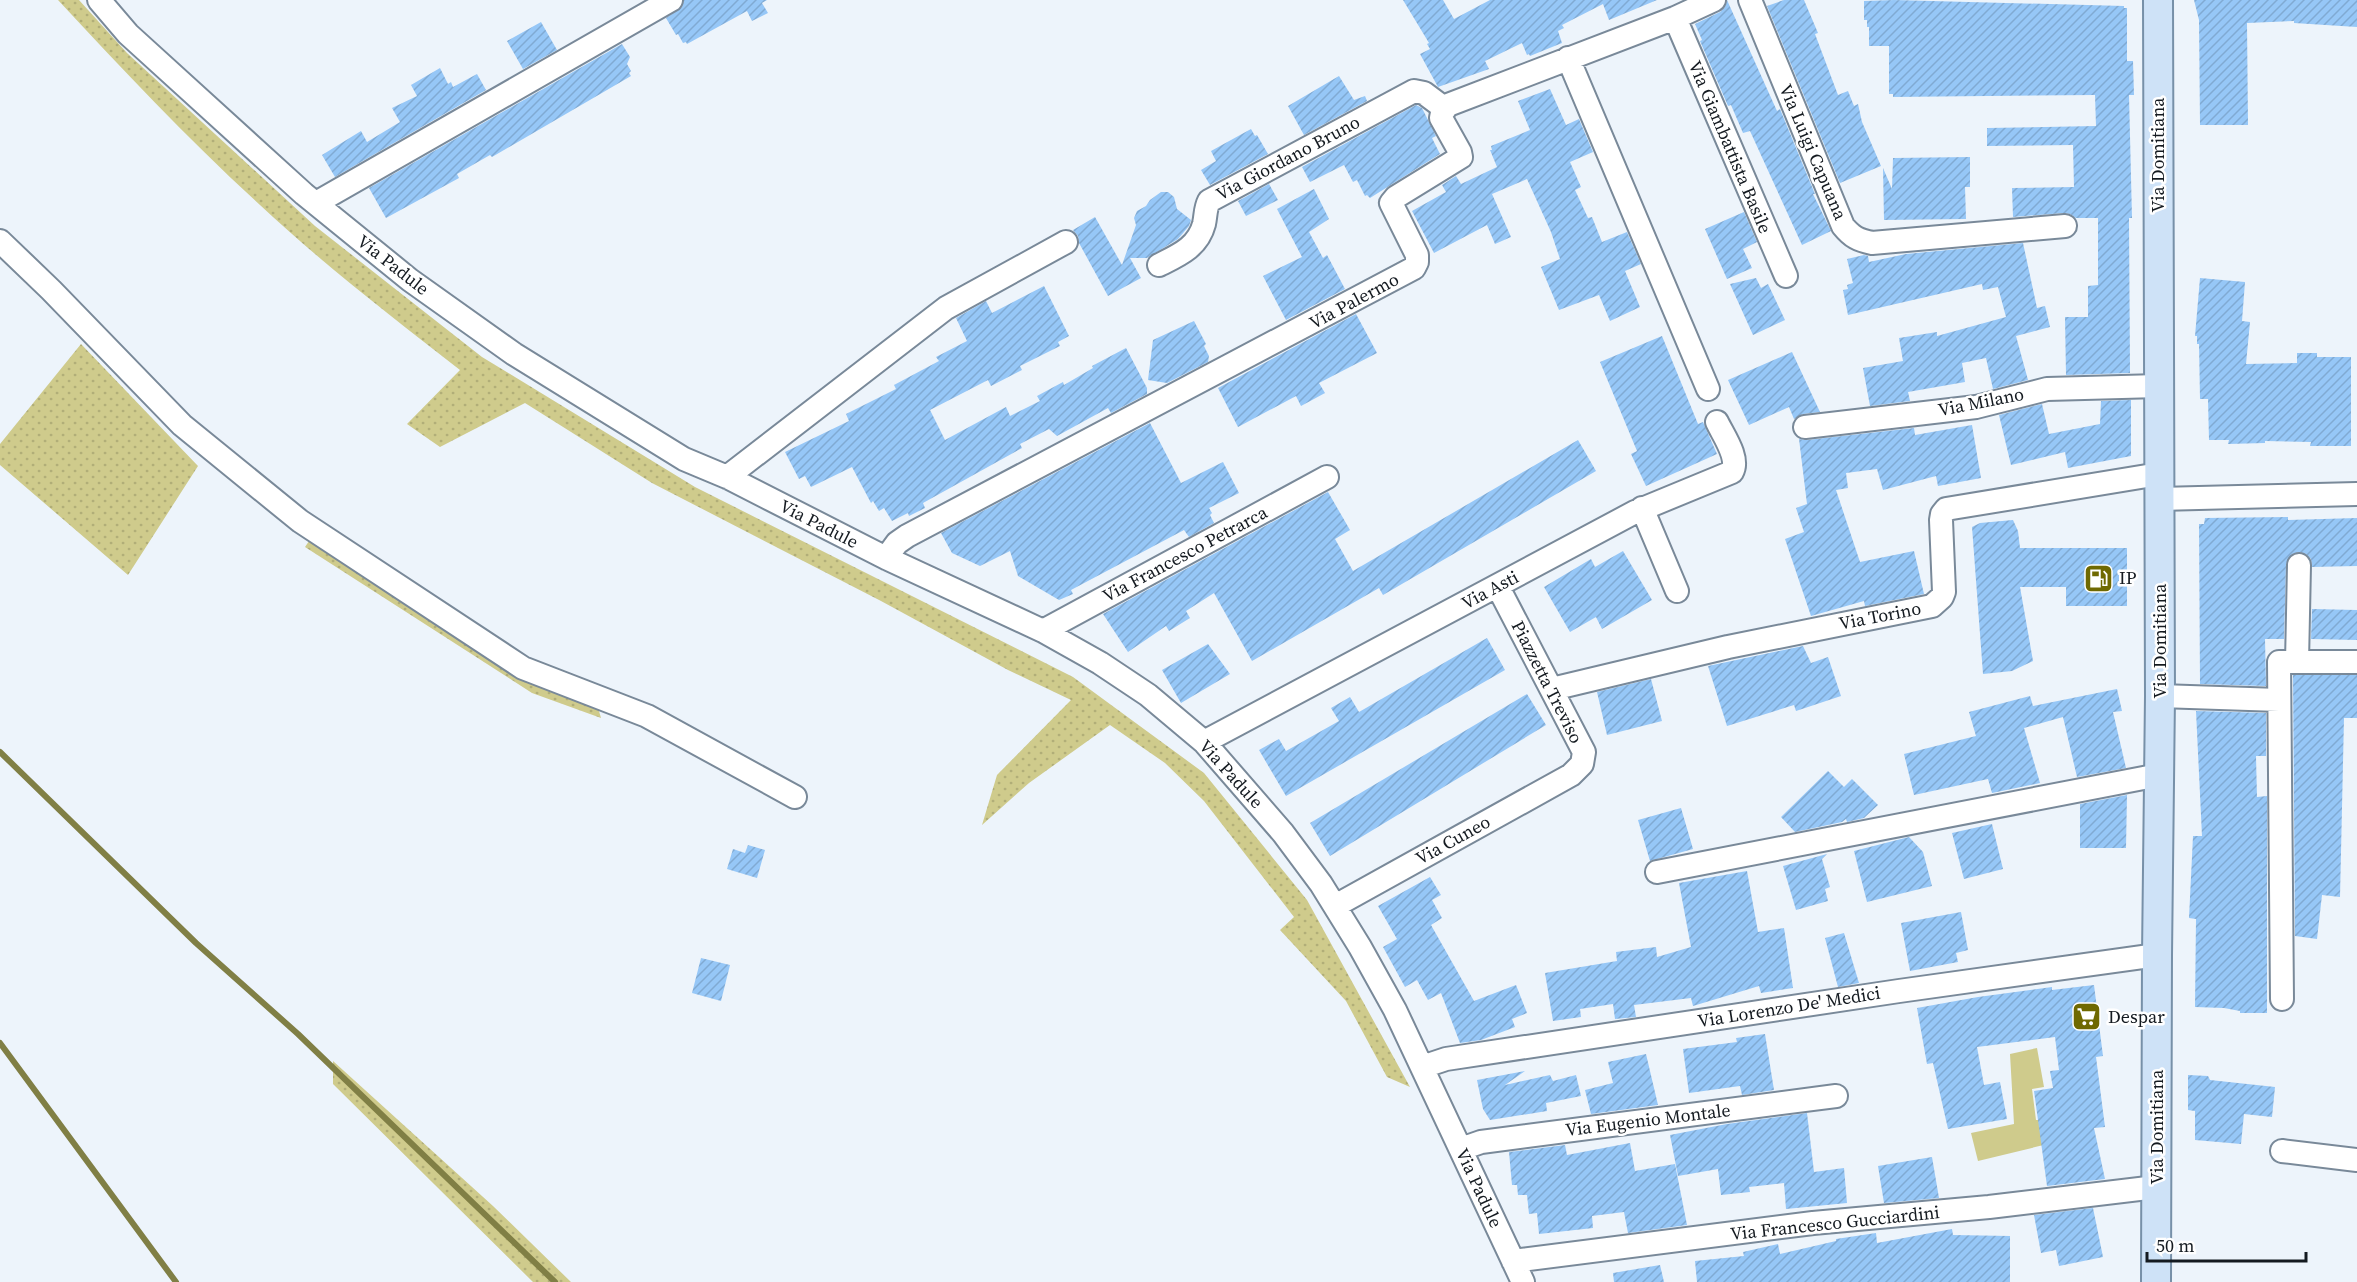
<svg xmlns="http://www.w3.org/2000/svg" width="2357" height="1282" font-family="'Source Serif 4',serif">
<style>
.grass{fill:url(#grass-dots)}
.park{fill:#cfcb8c}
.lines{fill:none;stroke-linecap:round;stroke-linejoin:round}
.stream{stroke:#807f45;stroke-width:6}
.building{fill:url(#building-hatch)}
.minor-casing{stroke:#798999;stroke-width:26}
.major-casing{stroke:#7790a8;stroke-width:32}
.minor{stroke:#fff;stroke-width:22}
.major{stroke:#cee2f7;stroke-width:28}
.labels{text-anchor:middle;stroke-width:5;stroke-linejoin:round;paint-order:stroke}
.street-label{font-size:18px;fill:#141a20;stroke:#fff}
.poi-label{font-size:18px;fill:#141a20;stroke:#fff;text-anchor:start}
</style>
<defs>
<pattern id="grass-dots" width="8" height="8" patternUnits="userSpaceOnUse" patternTransform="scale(1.5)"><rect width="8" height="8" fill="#cfcb8c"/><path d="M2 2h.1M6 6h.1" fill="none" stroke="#b1ae78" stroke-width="1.8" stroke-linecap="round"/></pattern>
<pattern id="building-hatch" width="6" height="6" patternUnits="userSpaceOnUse" patternTransform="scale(1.5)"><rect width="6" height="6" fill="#96c7f7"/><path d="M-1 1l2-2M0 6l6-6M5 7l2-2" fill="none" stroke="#80aad3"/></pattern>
</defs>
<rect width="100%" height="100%" fill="#edf4fb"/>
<path class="grass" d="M58,0H79L127,53L315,226L482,357L695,487L1073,677L1204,773L1307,900L1410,1087L1387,1077L1346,1001L1280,930L1294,917L1204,801L1165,763L1110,725L1029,783L982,825L997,775L1071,700L1008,670L881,601L652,483L525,403L440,447L407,424L460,370C392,317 323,264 260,205C189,140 123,70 58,0Z
M81,344L198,466L128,575L0,465V444Z
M311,538L597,704L601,718L532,693L305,547Z
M333,1061L493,1206L571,1282H533L333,1084Z"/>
<path class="park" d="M2037,1048L2044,1087L2032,1089L2036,1120H2050L2052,1143L1978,1161L1971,1133L2014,1124L2010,1054Z"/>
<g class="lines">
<path class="stream" d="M0,752L196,943L298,1034L555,1282
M0,1043L176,1282"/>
</g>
<path class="building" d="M684,0H767L762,3L768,13L752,21L747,11L687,44L686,42L683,43L678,34L676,35L666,18L682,7Z
M1403,0H1443L1454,19L1490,0H1657L1609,20L1603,4L1562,25L1564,28L1558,31L1562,43L1530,56L1529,54L1527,55L1522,43L1485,61L1489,69L1438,87L1420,54L1430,49L1427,44L1429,43Z
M1727,0L1777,111L1780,109L1815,194H1813L1831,231L1802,245L1750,131L1743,133L1731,105L1728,106L1700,41L1702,40L1695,24L1720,12L1725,7Z
M1784,0H1804L1818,33L1815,34L1838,95L1848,91L1854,106L1858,104L1862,122L1881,166L1840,183L1767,6Z
M1894,0L2124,6V8H2127V61H2133L2134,95H2129L2132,218H2129L2130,373L2066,375L2065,317H2088V286L2098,285V218H2076L2070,214L2064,213L2013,217L2012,188L2074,187L2073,145L1987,146V128L2096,126L2095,95L1893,97V94H1889V46H1869V27H1867V20H1864V1Z
M2194,0H2357V27L2294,23V21L2247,23L2248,125H2200L2199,20Z
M541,22L557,50L523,69L507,41Z
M622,44L630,57L627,64L631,71L629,73L631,76L492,157L490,155L457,174L459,178L386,218L369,188Z
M440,68L448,84L451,82L453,87L477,74L486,90L335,177L322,155L361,131L367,142L400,122L392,108L417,96L411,85Z
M1339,76L1354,100L1365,96L1367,101L1304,135L1288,106Z
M1550,89L1566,125L1579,119L1593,152L1570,162L1581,187L1575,190L1588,218L1592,217L1602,242L1627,232L1641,264L1625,271L1640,307L1610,321L1599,295L1559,310L1541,267L1560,259L1551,232L1527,179L1492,194L1511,237L1495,244L1487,225L1434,253L1412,211L1446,192L1442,185L1456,176L1461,184L1497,167L1490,150H1492L1491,146L1530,130L1518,101Z
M1416,105L1422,108L1436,136L1432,138L1440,154L1370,198L1367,195L1365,196L1357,180L1353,182L1344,165L1310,182L1302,167Z
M1251,129L1255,136L1257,135L1268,154L1210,185L1201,170L1216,161L1211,151Z
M1970,157V187H1965L1966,219L1884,220L1883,168L1892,189L1893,158Z
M1269,184L1278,200L1246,216L1238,201Z
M1314,189L1329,219L1309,232L1323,258L1327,255L1345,289L1286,320L1263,276L1302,257L1277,209Z
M1161,192H1168L1174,197L1177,209L1191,220L1189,226L1178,239L1147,258H1130L1141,278L1108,296L1079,243L1078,236L1073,230L1095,217L1122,265L1136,225L1134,218L1137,211L1146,206L1150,200Z
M1744,212L1757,242L1743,249L1752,268L1727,279L1705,229Z
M2023,243L2037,308L2045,306L2050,327L2016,336L2028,380L1993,389L1986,358L1962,363L1965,382L1908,392L1910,401L1870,406L1863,368L1903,361L1899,338L1937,332V336L2006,317L1998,287L1983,290L1982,284L1848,315L1843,290L1848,289L1847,285L1853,283L1847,259L1864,255L1868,256L1869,262L1906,254Z
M1756,278L1761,288L1768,284L1785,320L1753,335L1730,284Z
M2200,278L2245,282L2242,321L2250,322L2246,364L2297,363V353H2317V357H2351V446H2310L2311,442L2265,441V443L2228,444L2229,440H2209L2208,399H2200L2199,344H2197V336H2195Z
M1044,286L1069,336L1058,342L1060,346L1020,366L1022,370L991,386L988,380L930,410L945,440L1006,407L1010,416L1040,401L1037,396L1063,382L1064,385L1093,368L1092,366L1126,348L1147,388V394L1111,413L1108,408L1057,436L1049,429L1020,444L1022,448L923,503L925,508L909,516L908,513L892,521L884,508L879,511L873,501L871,503L852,467L811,487L805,476L799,479L785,452L849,421L846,414L896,389L894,385L939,361L936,357L967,341L956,318L986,301L992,313Z
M1356,314L1377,353L1319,383L1325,393L1301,406L1296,396L1238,427L1218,388Z
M1194,321L1206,344L1204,346L1209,356L1208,362L1167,383L1148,380L1153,340Z
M1662,336L1698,424L1703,422L1717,454L1646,486L1631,454L1637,451L1600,362Z
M1792,352L1820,412L1803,414L1794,419L1789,407L1749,425L1728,380Z
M2131,400V456L2068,468L2065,452L2011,465L1999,415L2042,404L2049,434L2100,424L2101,401Z
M1150,423L1181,483L1223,462L1239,493L1209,508L1212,513L1210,515L1214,523L1189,537L1184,530L1071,590L1073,594L1059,600L1018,576L1010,551L980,566L952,553L941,533Z
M1972,425L1981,478L1938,486L1936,476L1883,490L1877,469L1846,473L1848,488L1836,490L1860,562L1914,551L1924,594L1865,606L1864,601L1811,616L1785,539L1804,532L1796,508L1807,504L1799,439L1807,440L1914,428L1915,435Z
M1578,440L1596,471L1383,595L1379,588L1252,661L1214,593L1186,611L1190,618L1169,631L1166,626L1128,652L1103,614L1328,492L1350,530L1335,539L1353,571Z
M2288,517V520L2357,518V566L2312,567L2311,559L2306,554L2299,552L2292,554L2286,565L2284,639H2265L2266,686L2200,684L2199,524H2204L2205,518Z
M2013,520L2018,531L2020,548H2127V606H2066V587H2020L2033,661L2012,671L1983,674L1972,527L1980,523Z
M1623,551L1652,600L1602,629L1596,617L1570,632L1544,587L1591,559L1595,567Z
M2312,609L2357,610V640L2311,639Z
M1487,638L1505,670L1286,796L1259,750L1279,739L1286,751L1339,721L1331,708L1350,697L1359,712Z
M1208,644L1230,674L1181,703L1162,670Z
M1803,646L1811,663L1828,657L1841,696L1796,711L1794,705L1727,726L1708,666Z
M2293,675H2357V718H2344L2340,897L2322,895L2317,939L2295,936Z
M1651,679L1662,721L1607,735L1597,692Z
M2117,689L2122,711L2113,712L2126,768L2077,777L2063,717L2024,728L2040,783L1992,793L1988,779L1914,795L1904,754L1976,736L1969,712L2030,696L2033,706Z
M1527,694L1546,725L1330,856L1310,823Z
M2196,711L2266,713V756H2256L2257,797L2267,796V1013H2240V1011L2224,1008L2195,1007L2196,919L2189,918L2193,836H2202Z
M1828,771L1844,787L1852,779L1878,805L1864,818L1847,822L1846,819L1842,822L1795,832L1781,817Z
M2127,795L2126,848H2080V804Z
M1681,808L1693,849L1650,861L1638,820Z
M1992,824L2003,869L1964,879L1952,833Z
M1909,837L1923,852L1932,886L1867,902L1854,851Z
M748,845L765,850L757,878L727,869L733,849L745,853Z
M1827,854L1822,859L1830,887L1825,889L1828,901L1796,910L1783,866Z
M1747,871L1758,932L1784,928L1793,988L1761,993L1759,986L1693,1006L1691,998L1634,1005L1636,1017L1615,1019L1613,1004L1580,1009L1581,1017L1553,1021L1545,973L1617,961L1616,952L1656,947L1657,957L1691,947L1679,883Z
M1430,877L1441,895L1432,900L1442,918L1431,925L1474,1001L1516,985L1527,1013L1512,1019L1515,1027L1481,1040L1460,1043L1441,993L1428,1000L1417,980L1405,987L1383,947L1397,939L1378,906Z
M1961,912L1968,950L1956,953L1958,962L1910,971L1901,923Z
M1844,933L1859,983L1838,987L1825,938Z
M701,958L730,965L721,1001L692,993Z
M2094,985L2103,1056L2096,1057L2105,1127L2094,1128L2105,1179L2047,1186L2034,1091L2053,1088L2050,1071L2059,1070L2055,1037L1977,1047L1984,1085L2000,1082L2007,1119L1948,1129L1933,1063L1927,1064L1917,1008L1978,997L2052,987V990Z
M1765,1034L1774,1090L1742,1095L1740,1086L1689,1093L1683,1049L1737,1042L1736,1038Z
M1646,1054L1658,1105L1591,1114L1585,1090L1613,1083L1608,1062Z
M1525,1071L1505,1085L1550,1075L1553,1081L1576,1075L1581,1096L1546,1103L1547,1111L1490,1120L1483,1109L1477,1080Z
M2188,1075L2208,1076L2210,1080L2275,1087L2272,1117L2244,1114L2241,1144L2195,1140V1111L2188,1110Z
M1807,1113L1814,1172L1844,1168L1847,1203L1786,1209L1784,1183L1749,1187L1750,1192L1721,1195L1718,1169L1678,1176L1670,1135L1727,1124Z
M1630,1143L1635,1171L1675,1164L1687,1225L1628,1233L1624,1212L1592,1216L1593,1228L1539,1234L1537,1213L1529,1214L1527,1195H1518L1517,1185H1512L1509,1152L1565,1145L1567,1155Z
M1932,1157L1939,1198L1884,1203L1878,1166Z
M2093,1208L2103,1257L2059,1266L2056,1250L2041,1253L2034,1215Z
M1952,1229L1953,1235L2010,1236V1282H1697L1695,1261L1744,1256L1743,1252L1778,1244L1780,1254L1836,1241V1239L1876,1233L1877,1243Z
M1660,1265L1664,1282H1614L1613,1273Z"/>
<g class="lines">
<defs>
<path id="minor" d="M99,0L128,34L304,194L410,280L514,354L684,459L727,477L886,558L1043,631L1100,663L1148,695L1204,742L1283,833L1321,884L1360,947L1395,1010L1523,1282
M1750,0L1843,226C1852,237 1858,240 1872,243L2065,226
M1675,18L1786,276
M1568,58L1708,389
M316,203L671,0
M0,241L51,290L182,425L300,521L523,668L647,716L795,797
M1159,265C1179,255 1198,247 1204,224C1206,215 1205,209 1209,201L1414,91L1424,93L1444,108
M1805,427L1976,407L2047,389L2159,386
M727,477L946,308L1066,242
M2159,499L2357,494
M1642,508L1677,591
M886,558L897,543L907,536L1414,268L1417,262V255L1391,203L1396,197L1461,157L1460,152L1441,118L1442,113L1448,105L1675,18L1714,0
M1043,631L1327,477
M2297,662L2299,565
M1552,689L1728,647L1932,606L1942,597L1944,592L1941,520L1942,514L1946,509L2159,474
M2160,696L2279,700
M1204,742L1635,512L1732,472C1740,458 1723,435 1717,422
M1657,872L2159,775
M1335,906L1571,775L1582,764L1584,752L1498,587
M2282,999L2279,662H2357
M1422,1067L1446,1059L1899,991L2157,955
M1461,1149L1481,1142L1836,1096
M2282,1151L2357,1160
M1513,1261L1813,1223L1989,1207L2156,1187"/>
<path id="major" d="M2156,1282L2157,955L2160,696L2158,0"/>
</defs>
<use href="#minor" class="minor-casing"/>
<use href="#major" class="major-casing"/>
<use href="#minor" class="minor"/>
<use href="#major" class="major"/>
</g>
<defs>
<symbol id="fuel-square" viewBox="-11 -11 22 22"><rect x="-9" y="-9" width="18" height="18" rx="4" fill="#6f6901" stroke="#fff"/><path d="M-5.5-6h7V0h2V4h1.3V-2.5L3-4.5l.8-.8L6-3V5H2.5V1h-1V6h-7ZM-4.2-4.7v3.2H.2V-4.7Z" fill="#fff"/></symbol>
<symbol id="supermarket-square" viewBox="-11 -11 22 22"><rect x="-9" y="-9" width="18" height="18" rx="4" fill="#6f6901" stroke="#fff"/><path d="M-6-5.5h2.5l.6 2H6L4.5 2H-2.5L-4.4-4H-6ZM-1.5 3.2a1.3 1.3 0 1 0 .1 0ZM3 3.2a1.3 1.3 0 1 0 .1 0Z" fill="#fff"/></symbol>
</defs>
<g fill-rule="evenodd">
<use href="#fuel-square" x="2082" y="562" width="33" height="33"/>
<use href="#supermarket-square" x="2070" y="1000" width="33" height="33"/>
</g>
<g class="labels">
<g class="street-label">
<text transform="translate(1730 147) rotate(67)" y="6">Via Giambattista Basile</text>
<text transform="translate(1813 152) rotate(67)" y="6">Via Luigi Capuana</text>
<text transform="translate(2158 155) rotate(-90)" y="6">Via Domitiana</text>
<text transform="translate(1288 158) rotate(-28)" y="6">Via Giordano Bruno</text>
<text transform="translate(393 265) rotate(38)" y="6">Via Padule</text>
<text transform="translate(1354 301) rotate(-28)" y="6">Via Palermo</text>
<text transform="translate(1981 402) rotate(-11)" y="6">Via Milano</text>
<text transform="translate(819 524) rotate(27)" y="6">Via Padule</text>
<text transform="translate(1185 554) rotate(-28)" y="6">Via Francesco Petrarca</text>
<text transform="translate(1490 590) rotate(-28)" y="6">Via Asti</text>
<text transform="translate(1880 616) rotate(-11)" y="6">Via Torino</text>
<text transform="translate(2160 641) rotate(-90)" y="6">Via Domitiana</text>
<text transform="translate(1547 682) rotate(63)" y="6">Piazzetta Treviso</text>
<text transform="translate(1231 774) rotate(48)" y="6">Via Padule</text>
<text transform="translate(1453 840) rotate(-29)" y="6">Via Cuneo</text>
<text transform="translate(1789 1007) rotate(-9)" y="6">Via Lorenzo De' Medici</text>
<text transform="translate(1648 1120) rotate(-7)" y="6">Via Eugenio Montale</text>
<text transform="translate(2157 1127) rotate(-90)" y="6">Via Domitiana</text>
<text transform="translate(1479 1188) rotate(65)" y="6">Via Padule</text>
<text transform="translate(1835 1223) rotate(-6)" y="6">Via Francesco Gucciardini</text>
</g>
<g class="poi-label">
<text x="2119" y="584">IP</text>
<text x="2108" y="1023">Despar</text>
</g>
</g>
<path d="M2147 1252v9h159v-9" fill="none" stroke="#141a20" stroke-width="3"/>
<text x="2156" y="1252" font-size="18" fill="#141a20" stroke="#ffffff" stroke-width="4.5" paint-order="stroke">50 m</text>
</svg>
